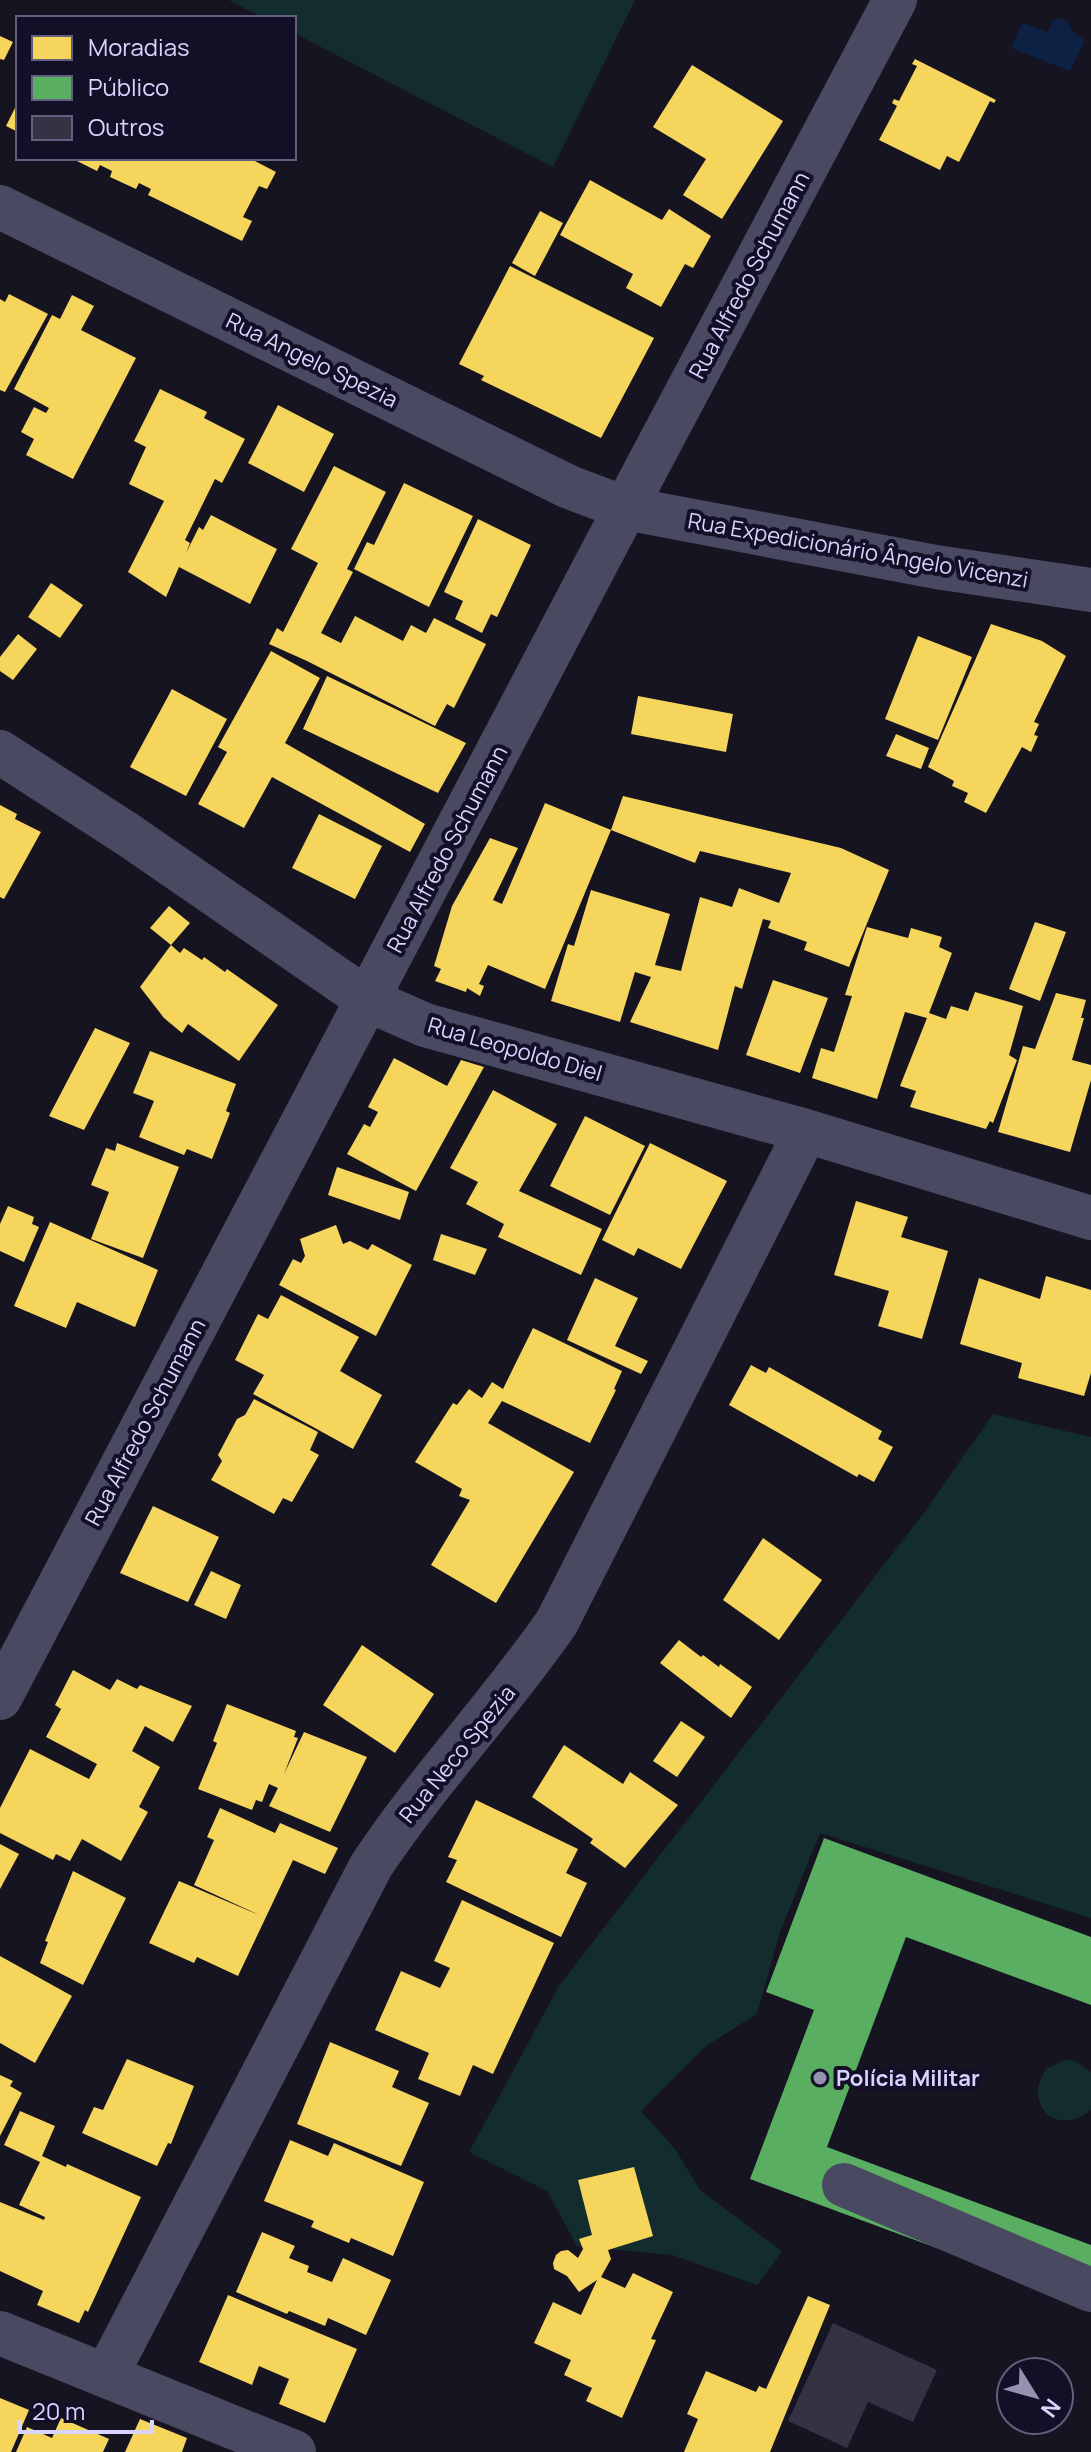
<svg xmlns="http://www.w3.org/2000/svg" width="1091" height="2452" font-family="Manrope,sans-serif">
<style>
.green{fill:#132c2d}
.water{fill:#0d2144}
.homes{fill:#f6d55c}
.public{fill:#5aae61}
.building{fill:#343243}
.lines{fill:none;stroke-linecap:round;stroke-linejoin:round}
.minor{stroke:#4a4962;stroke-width:44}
.poi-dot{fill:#9591b1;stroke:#130f26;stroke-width:3}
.labels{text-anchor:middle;stroke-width:8;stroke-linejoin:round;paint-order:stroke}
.street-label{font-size:22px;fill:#d9d4ff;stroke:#130f26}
.poi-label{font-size:22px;font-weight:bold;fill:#d9d4ff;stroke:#130f26;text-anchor:start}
</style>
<rect width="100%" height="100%" fill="#161421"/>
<path class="green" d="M229,0H635L553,167L294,33V18H264Z
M993,1414L1091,1437V1918L820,1833L780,1932L757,2014L706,2046L641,2111L675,2149L700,2190L782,2251L757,2285L672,2255L577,2246L547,2191L469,2152L559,1986L923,1514Z
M1065,2060L1075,2061L1091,2072V2110C1057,2138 1022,2105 1046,2069Z"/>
<path class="water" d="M1059,18L1066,20L1073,32L1085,40L1070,71L1011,48L1022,23L1048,32L1053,20Z"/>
<path class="homes" d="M0,36L13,42L4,60L0,59Z
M915,59L996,100L994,103L990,101L959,162L947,156L940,170L879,140L897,106L892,103L894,99L899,101L917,66L912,64Z
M692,65L783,121L722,219L683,195L706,159L653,127Z
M16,106L18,107V132L6,126Z
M71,158H249L276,172L267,189L259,186L243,217L252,221L242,241L148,195L151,189L139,183L136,189L110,177L112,171L100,165L97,171Z
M590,180L662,220L669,209L711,236L693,268L685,264L661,307L626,288L633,274L560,235Z
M540,211L563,223L535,276L512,263Z
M510,266L654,338L601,438L481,380L484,376L459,364Z
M9,294L48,314L5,392L0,390V299L5,302Z
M72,295L94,306L81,330L136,358L73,479L26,455L34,439L21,432L34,407L46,413L49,408L14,389L52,315L60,319Z
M160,389L207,412L204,418L245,439L222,483L215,479L185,540L190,543L186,553L199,527L203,530L211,515L277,549L250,604L179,567L166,597L128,572L164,501L129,484L146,447L134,441Z
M278,405L334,434L304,492L248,463Z
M334,466L386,492L347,569L353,572L321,633L341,643L355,616L403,641L411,625L426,633L434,618L486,644L454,708L447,704L435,726L307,661L269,644L277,628L283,632L318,563L291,549Z
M404,483L473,516L429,607L354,569L367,542L374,545Z
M478,519L531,545L497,617L491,614L482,633L455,619L463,601L444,592Z
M51,583L83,605L60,638L28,617Z
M991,624L1042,641L1066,656L1034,722L1039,724L1034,735L1038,736L1031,752L1022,747L986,813L964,802L968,793L952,786L954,781L928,767Z
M18,634L37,649L13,680L0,671V657Z
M918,636L972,657L938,740L885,719Z
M271,651L320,678L285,743L425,824L410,852L272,777L244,828L198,804L227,752L218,747Z
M327,676L466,743L438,793L303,729Z
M172,689L227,719L186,796L130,767Z
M638,696L733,714L726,752L631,734Z
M896,734L929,748L921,769L886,756Z
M623,796L841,848L889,870L849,967L804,950L807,942L768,928L771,921L763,919L742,989L735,986L718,1050L630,1022L651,977L635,972L620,1022L551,1001L568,944L574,946L591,890L670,914L655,965L681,971L700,897L732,907L739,888L779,903L791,873L700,851L695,863L611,830Z
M545,803L611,830L545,989L488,965L479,984L484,986L480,996L467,988L466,992L435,981L441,969L434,966L452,906L490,838L518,848L493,900L502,904Z
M0,805L17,814L15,819L41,832L4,899L0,897Z
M319,814L382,846L355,899L292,868Z
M169,906L190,923L171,945L150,928Z
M1035,922L1066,932L1040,1001L1009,989Z
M867,927L908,938L911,928L942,937L939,947L952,953L929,1013L946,1019L951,1006L968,1011L975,992L1023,1006L1009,1055L1017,1060L993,1123L990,1121L986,1129L910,1107L916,1091L900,1086L927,1018L905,1012L877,1099L812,1078L821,1048L834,1052L852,996L845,995Z
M171,945L180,953L184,948L202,960L204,957L225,972L227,969L278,1005L239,1061L188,1024L182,1033L164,1018L140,987Z
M773,980L828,998L800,1073L746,1055Z
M1056,993L1086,1000L1081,1018H1084L1072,1060L1091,1065V1080L1070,1152L998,1132L1023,1046L1035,1049Z
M95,1028L130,1043L84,1130L49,1116Z
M150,1051L236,1084L226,1111L230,1113L212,1159L187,1149L184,1155L139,1137L154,1101L133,1093Z
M394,1058L447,1086L461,1060L484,1067L416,1191L347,1154L364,1124L370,1127L378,1112L368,1107Z
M493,1090L557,1124L519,1191L602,1229L581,1275L498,1237L504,1224L466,1204L478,1182L450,1168Z
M585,1116L645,1146L610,1215L550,1186Z
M117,1143L179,1167L143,1258L91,1239L109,1192L91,1185L106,1148L115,1151Z
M650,1143L727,1181L681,1269L638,1248L634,1256L602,1240Z
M337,1167L409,1192L400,1220L328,1195Z
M856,1201L908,1217L901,1237L948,1251L922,1339L878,1326L889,1291L834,1275Z
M8,1206L34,1217L32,1224L39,1227L24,1262L0,1251V1224Z
M50,1222L158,1270L135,1327L77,1302L66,1328L14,1306Z
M336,1225L343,1244L350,1241L368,1250L372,1244L412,1265L376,1336L279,1285L293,1259L301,1263L305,1256L300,1239Z
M441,1234L487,1249L475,1275L433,1260Z
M1046,1276L1091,1290V1373L1084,1396L1018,1378L1022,1363L960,1344L979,1278L1040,1299Z
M595,1278L638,1298L615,1346L648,1361L641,1374L567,1340Z
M281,1295L359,1337L340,1371L382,1395L353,1449L253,1394L264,1375L235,1360L258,1314L268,1319Z
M533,1328L622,1371L614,1389L616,1390L590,1443L502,1401L488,1423L574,1472L496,1603L431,1565L470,1500L459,1496L462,1489L415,1462L453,1403L457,1405L469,1389L482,1398L492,1382L503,1389Z
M751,1365L766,1373L769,1367L882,1431L878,1439L893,1447L874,1482L859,1474L857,1477L729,1405Z
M254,1399L318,1432L310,1450L319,1455L292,1502L283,1498L274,1514L211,1480L222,1461L218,1455L237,1419L245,1415Z
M153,1506L219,1537L188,1602L120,1573Z
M763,1538L822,1580L779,1640L723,1600Z
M211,1571L241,1585L226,1619L194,1605Z
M679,1640L701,1657L703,1655L719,1667L720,1664L752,1687L731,1718L660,1663Z
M362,1645L434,1694L395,1753L323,1705Z
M73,1670L110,1690L117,1679L137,1689L140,1685L192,1706L173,1742L145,1726L132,1751L160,1767L139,1807L148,1812L121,1861L82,1839L70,1861L56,1854L53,1860L0,1833V1808L30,1749L89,1779L97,1764L46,1737L61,1709L55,1705Z
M227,1704L296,1731L294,1737L298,1738L284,1774L304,1732L367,1757L330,1832L269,1806L278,1788L269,1784L262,1802L256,1800L252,1810L198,1789L217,1743L213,1741Z
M681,1721L705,1737L677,1777L653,1761Z
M564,1745L623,1784L630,1772L678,1805L625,1868L590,1843L593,1839L532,1797Z
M476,1800L578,1849L566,1873L587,1883L561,1937L446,1882L457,1860L448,1857Z
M220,1808L275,1833L280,1823L338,1848L325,1874L293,1860L238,1976L197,1957L194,1963L149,1943L179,1881L259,1915L194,1885L214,1840L207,1837Z
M0,1844L19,1854L0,1889Z
M73,1871L126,1898L83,1985L40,1963L48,1942L45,1941Z
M462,1900L554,1943L493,2074L473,2065L460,2096L418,2079L429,2053L375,2030L401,1971L440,1988L450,1968L434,1961Z
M0,1956L72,1996L35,2063L0,2043Z
M330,2042L399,2071L392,2087L429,2103L401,2166L297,2124Z
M127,2059L194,2086L171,2144L168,2143L157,2166L82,2133L94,2107L103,2110Z
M0,2075L13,2081L10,2086L22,2093L0,2136Z
M20,2111L55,2126L42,2156L66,2167L67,2164L141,2197L88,2312L85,2310L79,2323L37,2305L43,2291L0,2271V2202L44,2220L45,2217L19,2205L40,2162L4,2145Z
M290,2140L328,2156L334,2143L424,2182L393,2256L351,2238L349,2243L311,2227L314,2221L264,2201Z
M634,2167L653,2236L608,2250L611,2259L601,2277L625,2288L633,2273L673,2292L651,2339L656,2340L622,2418L586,2401L592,2388L564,2375L571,2360L534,2343L553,2302L581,2315L597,2280L579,2292L567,2276L554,2269L553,2263L556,2255L561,2251L568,2250L578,2258L583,2249L579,2239L592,2235L578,2180Z
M262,2232L295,2246L289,2258L309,2266L307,2272L332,2282L343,2258L391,2280L366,2335L328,2318L325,2326L289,2311L287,2314L236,2292Z
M228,2295L357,2349L325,2423L279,2404L289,2379L259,2366L252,2385L199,2362Z
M808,2296L830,2305L770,2452H684L698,2419L687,2414L706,2371L756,2392L759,2386L766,2389Z
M0,2398L29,2410L11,2452H0Z
M61,2418L109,2439L103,2452H16L27,2427L52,2438Z
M140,2419L187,2438L182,2452H125Z"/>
<path class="public" d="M824,1838L1091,1937V2005L906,1937L827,2147L1091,2245V2305L750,2179L814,2010L766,1992Z"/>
<path class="building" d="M833,2323L937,2370L913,2422L868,2402L847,2448L788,2421Z"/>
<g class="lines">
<path class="minor" d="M0,207L569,487L625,508L936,567L1091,590
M0,752L127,834L368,1000L425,1025L806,1131L1091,1218
M0,1698L646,469L895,0
M844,2185L1091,2290
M0,2333L294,2452
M106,2376L371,1866C427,1781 499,1706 557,1622L806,1131"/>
</g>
<circle class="poi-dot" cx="820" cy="2078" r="8"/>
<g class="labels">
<g class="street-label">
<text transform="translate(749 275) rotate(-62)" y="8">Rua Alfredo Schumann</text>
<text transform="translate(312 360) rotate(26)" y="8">Rua Angelo Spezia</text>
<text transform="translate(858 550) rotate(10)" y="8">Rua Expedicionário Ângelo Vicenzi</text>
<text transform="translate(447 849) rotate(-62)" y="8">Rua Alfredo Schumann</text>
<text transform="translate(515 1049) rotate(16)" y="8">Rua Leopoldo Diel</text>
<text transform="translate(145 1422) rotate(-62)" y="8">Rua Alfredo Schumann</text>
<text transform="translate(457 1754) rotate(-51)" y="8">Rua Neco Spezia</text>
</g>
<g class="poi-label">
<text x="836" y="2086">Polícia Militar</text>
</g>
</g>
<rect x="16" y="16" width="280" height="144" fill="#130f26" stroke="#625e7d" stroke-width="2"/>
<rect x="32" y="36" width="40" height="24" fill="#f6d55c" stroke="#625e7d" stroke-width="2"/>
<text x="88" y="56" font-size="24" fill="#d9d4ff">Moradias</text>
<rect x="32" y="76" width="40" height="24" fill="#5aae61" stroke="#625e7d" stroke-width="2"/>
<text x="88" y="96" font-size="24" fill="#d9d4ff">Público</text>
<rect x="32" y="116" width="40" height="24" fill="#343243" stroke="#625e7d" stroke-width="2"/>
<text x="88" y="136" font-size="24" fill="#d9d4ff">Outros</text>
<g transform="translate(1035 2396) rotate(127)"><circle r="38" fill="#130f26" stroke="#625e7d" stroke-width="2"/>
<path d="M0-6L14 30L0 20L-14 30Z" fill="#9591b1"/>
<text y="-12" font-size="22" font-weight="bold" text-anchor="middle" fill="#d9d4ff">N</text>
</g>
<path d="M20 2420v12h132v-12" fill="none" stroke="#d9d4ff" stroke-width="4"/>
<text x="32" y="2420" font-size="24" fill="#d9d4ff" stroke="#130f26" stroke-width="6" paint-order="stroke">20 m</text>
</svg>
